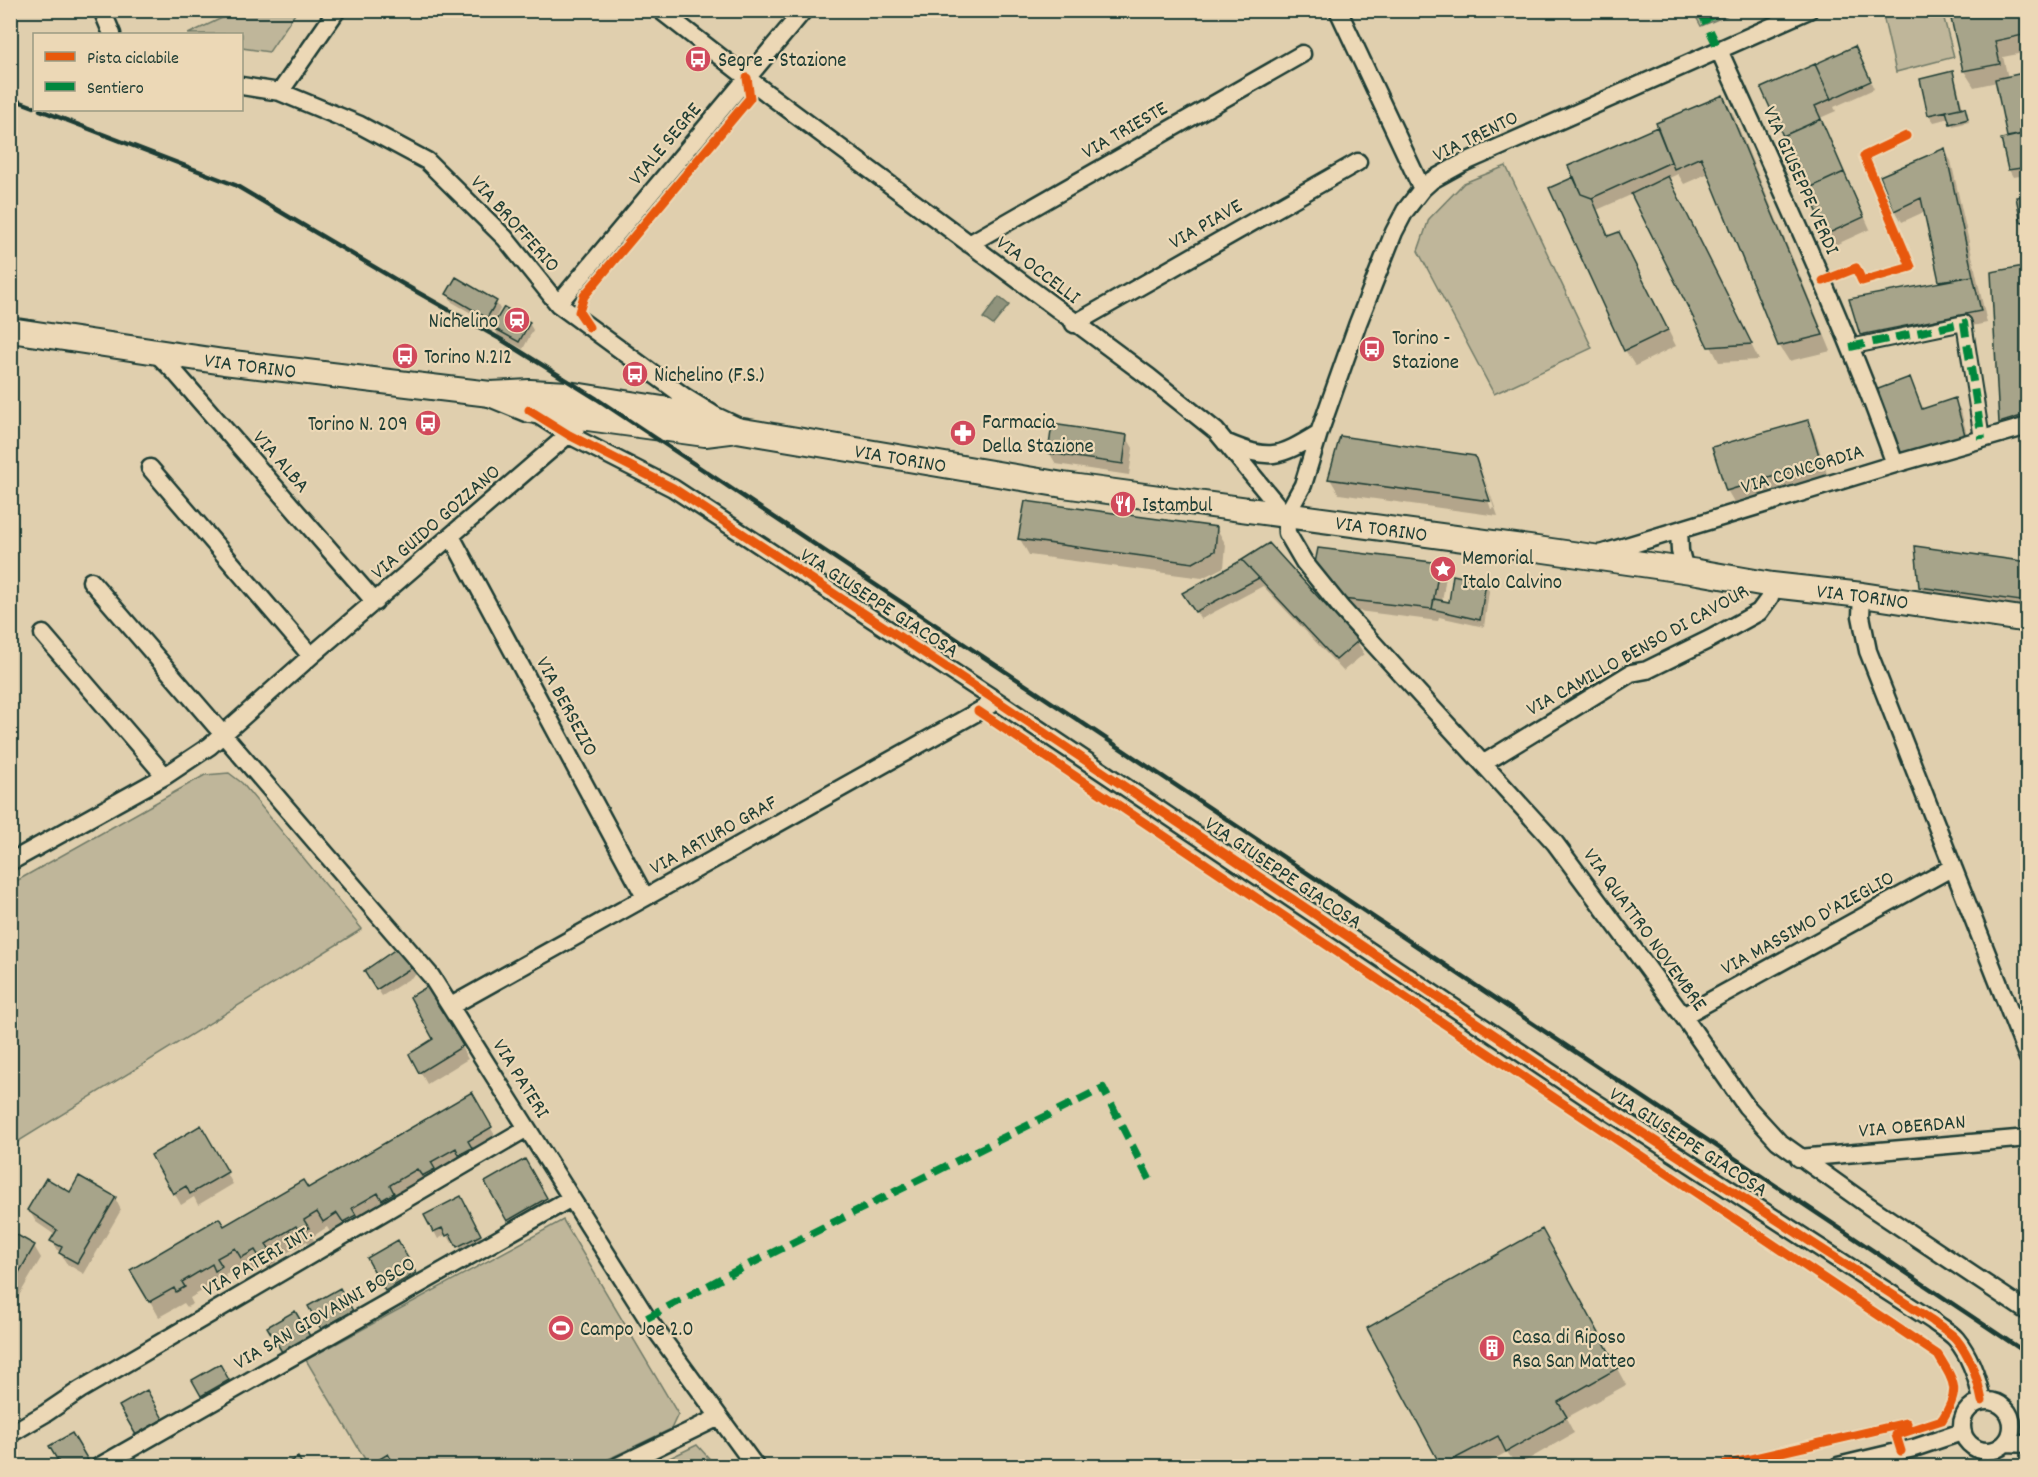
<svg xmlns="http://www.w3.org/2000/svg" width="2038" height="1477" font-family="Dekko,sans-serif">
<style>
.green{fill:#bfb69a;stroke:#6f7a67;stroke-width:1.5}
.water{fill:#90937c;stroke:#63715f;stroke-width:1.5}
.shadow{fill:#0003;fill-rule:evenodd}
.building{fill:#a7a48a;stroke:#1f3d34;stroke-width:1.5}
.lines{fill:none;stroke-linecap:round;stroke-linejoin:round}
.pedestrian-casing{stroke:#1f3d34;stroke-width:18}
.minor-casing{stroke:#1f3d34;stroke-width:21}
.secondary-casing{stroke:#1f3d34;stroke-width:28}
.pedestrian{stroke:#ecd8b6;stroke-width:14}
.minor{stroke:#ecd8b6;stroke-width:16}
.secondary{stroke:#ecd8b6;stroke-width:24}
.rail{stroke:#1f3d34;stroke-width:4.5}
.quiet{stroke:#00873e;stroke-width:8;stroke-dasharray:15 8;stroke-linecap:butt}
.cycleway-casing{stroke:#ecd8b6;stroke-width:13}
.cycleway{stroke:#e8590c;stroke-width:9}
.labels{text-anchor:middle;stroke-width:4.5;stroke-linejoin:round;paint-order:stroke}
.poi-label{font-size:21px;fill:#1f3d34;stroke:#ecd8b6;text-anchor:start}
.street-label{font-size:21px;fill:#1f3d34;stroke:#ecd8b6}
</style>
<rect width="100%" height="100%" fill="#e0cfae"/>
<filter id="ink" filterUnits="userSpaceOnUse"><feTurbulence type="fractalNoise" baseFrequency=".0167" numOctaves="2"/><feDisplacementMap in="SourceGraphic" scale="12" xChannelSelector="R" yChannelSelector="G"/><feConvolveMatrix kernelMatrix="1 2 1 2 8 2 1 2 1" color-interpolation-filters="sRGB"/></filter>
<g filter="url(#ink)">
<path class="green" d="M237,11V10L297,11L269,52L242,48V34H188Z
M1693,11H1738L1701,26Z
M1882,11H1942L1954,57L1896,72Z
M1506,166L1592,348L1494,394L1418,251L1429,219L1464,183Z
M229,773L242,783L362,929L11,1146V884L205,775Z
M563,1220L678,1414L671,1429L594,1466H369L306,1360Z
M697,1445L716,1466H653Z"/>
<path class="water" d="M999,297L1009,305L993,325L983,318Z"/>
<path class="shadow" d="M1950,10H2028V52L2003,57L2008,78L2028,74V175L2013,177L2009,170L2010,139L1997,82L1974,87L1964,71Z
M1859,55L1874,89L1834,107L1836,111L1820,118L1870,229L1835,245L1763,88Z
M1952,73L1956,81L1963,109L1966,112L1969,122L1953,126L1950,118L1934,122L1929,115L1921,80Z
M1723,97L1732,112L1831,351L1789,361L1779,345L1709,173L1684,184L1678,174L1667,179L1759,360L1719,362L1633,194L1597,210L1609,237L1628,250L1676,346L1635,366L1625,350L1575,178L1570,166Z
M1944,150L1951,161L1987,323L1868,347L1861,335L1941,283L1926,211L1902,222L1895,210Z
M2028,197V229H2026L2022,221Z
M2028,267V428L2007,434L2001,423L1992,273Z
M448,294L496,302L500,309L492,325L452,302Z
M529,323L533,330L523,349L498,335L494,327Z
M1910,379L1924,410L1954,400L1961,411L1970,447L1898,456Z
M1807,422L1814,433L1827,474L1734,502L1727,490Z
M1126,436L1133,448L1129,475L1056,464L1049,452Z
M1474,458L1483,474L1498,516L1339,494L1330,479ZM1478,471H1482L1494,508L1491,509Z
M1217,529L1226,545L1224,567L1202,578L1029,555L1020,539Z
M1268,545L1357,642L1364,654L1343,671L1263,586L1201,619L1188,601Z
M1439,564L1446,576L1442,602L1451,604L1485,583L1489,591L1484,627L1439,617L1438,621L1350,610L1323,580Z
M2028,564V616L1930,603L1921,587Z
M412,966L417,974L382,996L366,971Z
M427,988L468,1059L427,1084L411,1055L435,1039Z
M471,1094L500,1144L333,1237L327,1227L312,1237L316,1244L311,1247L307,1241L275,1260L279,1267L270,1273L265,1265L252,1273L245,1263L225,1275L230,1283L226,1286L222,1279L190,1298L193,1304L187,1307L184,1303L159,1317L132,1270L307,1190Z
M200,1127L233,1184L198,1205L194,1197L181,1205L153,1155Z
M524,1162L552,1210L515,1232L487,1183Z
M71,1194L115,1198L121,1210L84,1274L67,1264L52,1241L55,1235L36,1222L29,1210Z
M460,1198L484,1243L463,1254L456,1241L452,1243L447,1234L438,1239L426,1216Z
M10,1233L34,1246L41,1258L10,1311Z
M397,1242L419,1281L391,1297L369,1258Z
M1551,1247L1626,1385L1566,1418L1574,1433L1517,1466L1507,1452L1481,1466H1443L1369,1328Z
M339,1290L356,1319L327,1336L310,1307Z
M294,1313L313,1344L287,1359L269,1328Z
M219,1367L232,1388L207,1402L194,1381Z
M146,1392L166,1427L141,1441L121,1406Z
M72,1435L89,1466H62L51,1447Z"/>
<path class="building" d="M1949,10H2028V34L1995,41L2000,64L1963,71Z
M1855,46L1871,81L1831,99L1815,64Z
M1815,64L1831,99L1815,106L1821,119L1783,136L1761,88Z
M1953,71L1961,108L1928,115L1920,79Z
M2028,72V133L2007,137L1995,79Z
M1723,95L1823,335L1778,346L1701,157L1674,169L1656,123Z
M1965,107L1968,119L1950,124L1946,111Z
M1821,119L1844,172L1807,189L1783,136Z
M1657,127L1671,162L1592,198L1581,194L1568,166Z
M2028,133V167L2008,170L2001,139Z
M1945,148L1973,276L1939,281L1921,198L1894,211L1880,176Z
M1844,172L1864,217L1827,234L1807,189Z
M1668,176L1752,344L1708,347L1631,194Z
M1574,177L1581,194L1592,198L1608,236L1619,232L1668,330L1624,351L1549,188Z
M2028,195V221L2021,222L2016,197Z
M2024,266L2028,414L1999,423L1991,272Z
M1973,276L1981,311L1860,335L1849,299Z
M456,277L497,301L487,318L446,294Z
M504,307L530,322L519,342L492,327Z
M1910,377L1922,409L1955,398L1965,435L1897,456L1873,391Z
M1808,420L1821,462L1726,491L1712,447Z
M1052,424L1127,435L1123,464L1048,453Z
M1340,436L1475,456L1490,501L1328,479Z
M1025,501L1217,527L1215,551L1193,563L1018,539Z
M1269,543L1358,641L1336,660L1242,560Z
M1915,546L2028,562V602L1919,587Z
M1318,548L1440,563L1432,609L1342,599L1314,568Z
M1242,560L1259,578L1195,612L1182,593Z
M1453,575L1486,582L1480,620L1432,609L1434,599L1449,602Z
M399,947L414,966L376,990L364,971Z
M428,986L463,1046L419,1073L409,1054L433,1039L410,997Z
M472,1092L492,1127L468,1141L472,1148L459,1155L456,1148L431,1162L435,1169L422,1176L417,1169L390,1185L394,1193L382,1200L378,1193L352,1208L356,1215L343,1222L337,1213L323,1222L317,1212L304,1220L309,1228L300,1233L296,1226L266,1244L271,1251L260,1258L255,1250L241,1258L235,1248L217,1258L222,1266L215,1271L212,1264L182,1282L185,1287L176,1292L174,1288L149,1302L130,1270L219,1218L224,1226L303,1180L308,1188Z
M201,1125L228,1172L190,1194L186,1186L173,1194L151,1155Z
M525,1159L547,1198L507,1221L485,1182Z
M79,1176L116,1197L77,1263L59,1253L62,1247L50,1241L57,1230L27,1210L46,1178L70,1192Z
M461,1196L481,1235L457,1247L450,1234L446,1236L442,1228L433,1232L424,1215Z
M1542,1229L1618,1368L1558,1402L1567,1417L1506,1452L1498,1436L1441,1466L1367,1328Z
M10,1231L35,1245L10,1288Z
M398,1240L416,1273L385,1291L367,1258Z
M340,1288L353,1311L321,1329L308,1306Z
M295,1311L310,1336L282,1352L267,1327Z
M220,1364L229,1380L201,1396L192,1380Z
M147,1390L163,1419L136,1435L119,1406Z
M72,1433L88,1460L77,1466H61L49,1446Z
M388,1454L395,1466H372L371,1464Z
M298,1457L303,1466H282Z"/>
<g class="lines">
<defs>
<path id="pedestrian" d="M1850,347L1964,323L1982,439"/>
<path id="minor" d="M102,10L112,34
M660,10L768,94L1149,377L1216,431L1286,516
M1338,10L1422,189
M1719,50C1780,186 1845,322 1895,464
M242,86L280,92L360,125L427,161L505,238L558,304L685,397L711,413
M280,92L337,10
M969,244L1302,54
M558,304L804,10
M1074,324L1358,162
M154,351L174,371L375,602
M536,414L569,435L673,488L997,701L1587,1097L1933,1321C1940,1327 1950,1332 1956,1339C1970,1356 1978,1380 1982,1401
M1225,442C1270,461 1278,458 1319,433
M150,468L311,656
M1286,516L1287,533L1304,562L1342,609L1555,843L1683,1016L1746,1106L1778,1141L1869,1206L2028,1312
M1286,516L1303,485L1319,433L1358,323L1394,232L1405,211L1422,189L1432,180L1461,164L1809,10
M1679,530L1680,551L1685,570
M451,536L645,897
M1597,555L1895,464L2028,426
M91,581L431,976L647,1318L755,1466
M1862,595L1861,616L1868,651L2028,1058
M43,634L165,776
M1484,763L1631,673L1647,670L1710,639L1759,612L1770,597L1772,585
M10,862L165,776L210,746L311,656L576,428
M451,1006L997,701
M1683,1016L1953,867
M1799,1158L2028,1138
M1962 1426a25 25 0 1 1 50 0a25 25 0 1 1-50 0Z
M10,1434L46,1413L80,1390L527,1128
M2007,1443L2028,1444
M100,1466L571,1198
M618,1466L719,1417
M1838,1466L1914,1448L1962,1432"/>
<g id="secondary">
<path id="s1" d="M10,330L224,362L490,394L530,392L568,394L707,416L737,430"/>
<path id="s2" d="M490,394L529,410L705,434L737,430L1063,485L1537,549L1698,572L1772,585L1862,595L2028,620"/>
</g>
</defs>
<use href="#pedestrian" class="pedestrian-casing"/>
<use href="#minor" class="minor-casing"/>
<use href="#secondary" class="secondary-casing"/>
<use href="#pedestrian" class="pedestrian"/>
<use href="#minor" class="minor"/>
<use href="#secondary" class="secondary"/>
<path class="rail" d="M10,98L34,107
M40,110L235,185L403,284L502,340L597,399L2028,1354"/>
<path class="quiet" d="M1700,10L1719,50
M1704,19L1726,10
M1850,347L1964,323L1982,439
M647,1318L730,1274L1103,1088L1152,1185"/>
<defs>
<path id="cycleway" d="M1823,281L1856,268L1862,281L1911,267L1864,156L1906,136
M589,327L579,312L584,296L750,98L747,78
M529,410L569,435L673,488L997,701L1587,1097L1933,1321C1940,1327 1950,1332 1956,1339C1970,1356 1978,1380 1982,1401
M978,711L1938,1355C1955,1383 1961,1390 1942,1420L1896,1435L1901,1451
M1720,1466L1907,1423"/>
</defs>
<use href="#cycleway" class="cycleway-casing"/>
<use href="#cycleway" class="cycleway"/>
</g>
</g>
<defs>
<symbol id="bus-disc" viewBox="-11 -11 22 22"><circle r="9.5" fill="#d1495b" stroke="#ecd8b6"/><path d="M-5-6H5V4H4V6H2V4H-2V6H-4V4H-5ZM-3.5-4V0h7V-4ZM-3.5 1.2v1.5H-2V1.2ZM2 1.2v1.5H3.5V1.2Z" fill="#fff"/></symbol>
<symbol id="station-disc" viewBox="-11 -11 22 22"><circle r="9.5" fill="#d1495b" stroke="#ecd8b6"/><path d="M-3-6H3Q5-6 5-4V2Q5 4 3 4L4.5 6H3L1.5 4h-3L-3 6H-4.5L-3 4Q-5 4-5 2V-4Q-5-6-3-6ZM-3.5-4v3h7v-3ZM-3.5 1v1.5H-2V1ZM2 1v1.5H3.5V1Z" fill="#fff"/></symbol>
<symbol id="pharmacy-disc" viewBox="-11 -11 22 22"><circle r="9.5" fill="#d1495b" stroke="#ecd8b6"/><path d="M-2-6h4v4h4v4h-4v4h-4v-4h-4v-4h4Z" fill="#fff"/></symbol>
<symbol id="restaurant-disc" viewBox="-11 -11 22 22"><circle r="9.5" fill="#d1495b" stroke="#ecd8b6"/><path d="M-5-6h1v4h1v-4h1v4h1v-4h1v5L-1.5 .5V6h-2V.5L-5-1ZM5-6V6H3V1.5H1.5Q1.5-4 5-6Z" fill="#fff"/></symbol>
<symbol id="sight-disc" viewBox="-11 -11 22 22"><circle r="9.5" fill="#d1495b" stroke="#ecd8b6"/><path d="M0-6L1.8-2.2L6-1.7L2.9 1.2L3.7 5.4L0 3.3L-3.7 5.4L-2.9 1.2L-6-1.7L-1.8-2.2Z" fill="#fff"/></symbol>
<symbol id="stadium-disc" viewBox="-11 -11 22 22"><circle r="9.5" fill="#d1495b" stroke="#ecd8b6"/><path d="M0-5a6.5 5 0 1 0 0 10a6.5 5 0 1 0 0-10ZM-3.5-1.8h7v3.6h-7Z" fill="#fff"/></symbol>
<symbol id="building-disc" viewBox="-11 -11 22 22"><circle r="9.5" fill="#d1495b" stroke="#ecd8b6"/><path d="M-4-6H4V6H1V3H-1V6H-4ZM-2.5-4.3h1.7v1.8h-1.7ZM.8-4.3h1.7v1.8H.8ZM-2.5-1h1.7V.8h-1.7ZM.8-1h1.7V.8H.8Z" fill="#fff"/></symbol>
</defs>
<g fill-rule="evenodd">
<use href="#bus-disc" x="683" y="44" width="30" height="30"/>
<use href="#station-disc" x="502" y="305" width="30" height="30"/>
<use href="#bus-disc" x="1357" y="334" width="30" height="30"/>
<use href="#bus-disc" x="390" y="341" width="30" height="30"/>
<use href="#bus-disc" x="620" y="359" width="30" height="30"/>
<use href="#bus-disc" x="413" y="408" width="30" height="30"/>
<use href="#pharmacy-disc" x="948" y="418" width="30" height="30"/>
<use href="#restaurant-disc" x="1108" y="489" width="30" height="30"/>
<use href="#sight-disc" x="1428" y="554" width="30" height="30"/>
<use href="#stadium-disc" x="546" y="1313" width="30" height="30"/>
<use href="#building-disc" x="1477" y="1333" width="30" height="30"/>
</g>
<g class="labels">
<g class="poi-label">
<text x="718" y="66">Segre - Stazione</text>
<text x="498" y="327" text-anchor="end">Nichelino</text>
<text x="1392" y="344">Torino -<tspan x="1392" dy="24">Stazione</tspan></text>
<text x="424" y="363">Torino N.212</text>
<text x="654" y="381">Nichelino (F.S.)</text>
<text x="982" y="428">Farmacia<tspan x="982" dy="24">Della Stazione</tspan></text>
<text x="408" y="430" text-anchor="end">Torino N. 209</text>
<text x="1142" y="511">Istambul</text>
<text x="1462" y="564">Memorial<tspan x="1462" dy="24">Italo Calvino</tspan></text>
<text x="580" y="1335">Campo Joe 2.0</text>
<text x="1512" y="1343">Casa di Riposo<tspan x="1512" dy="24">Rsa San Matteo</tspan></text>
</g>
<g class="street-label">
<text transform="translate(1124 129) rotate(-30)" y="7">VIA TRIESTE</text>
<text transform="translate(1475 135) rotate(-26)" y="7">VIA TRENTO</text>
<text transform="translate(664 143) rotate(-50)" y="7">VIALE SEGRE</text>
<text transform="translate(1802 180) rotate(66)" y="7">VIA GIUSEPPE VERDI</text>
<text transform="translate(516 223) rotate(48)" y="7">VIA BROFFERIO</text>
<text transform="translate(1205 223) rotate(-30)" y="7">VIA PIAVE</text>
<text transform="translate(1039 269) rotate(37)" y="7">VIA OCCELLI</text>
<text dy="7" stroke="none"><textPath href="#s1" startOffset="243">VIA TORINO</textPath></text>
<text dy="7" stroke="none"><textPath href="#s2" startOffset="418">VIA TORINO</textPath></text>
<text transform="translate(282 461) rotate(49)" y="7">VIA ALBA</text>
<text transform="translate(1802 468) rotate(-17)" y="7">VIA CONCORDIA</text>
<text transform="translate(435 521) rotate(-41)" y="7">VIA GUIDO GOZZANO</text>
<text dy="7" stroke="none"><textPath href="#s2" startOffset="904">VIA TORINO</textPath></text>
<text dy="7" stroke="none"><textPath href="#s2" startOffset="1390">VIA TORINO</textPath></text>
<text transform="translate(880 602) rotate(33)" y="7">VIA GIUSEPPE GIACOSA</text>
<text transform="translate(1637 649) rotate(-29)" y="7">VIA CAMILLO BENSO DI CAVOUR</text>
<text transform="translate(568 706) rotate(62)" y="7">VIA BERSEZIO</text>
<text transform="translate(713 834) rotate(-29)" y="7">VIA ARTURO GRAF</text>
<text transform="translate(1284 872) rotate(34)" y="7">VIA GIUSEPPE GIACOSA</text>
<text transform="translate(1807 922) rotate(-29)" y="7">VIA MASSIMO D'AZEGLIO</text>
<text transform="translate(1646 929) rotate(54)" y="7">VIA QUATTRO NOVEMBRE</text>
<text transform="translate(522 1078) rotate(58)" y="7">VIA PATERI</text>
<text transform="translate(1912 1125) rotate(-5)" y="7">VIA OBERDAN</text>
<text transform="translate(1689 1141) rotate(33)" y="7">VIA GIUSEPPE GIACOSA</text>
<text transform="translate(257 1260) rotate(-30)" y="7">VIA PATERI INT.</text>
<text transform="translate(324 1312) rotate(-30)" y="7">VIA SAN GIOVANNI BOSCO</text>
</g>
</g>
<rect width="2038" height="1477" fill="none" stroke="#ecd8b6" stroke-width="36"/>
<rect x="18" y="18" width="2002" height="1441" fill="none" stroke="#1f3d34" stroke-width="2" filter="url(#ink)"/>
<rect x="33" y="33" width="210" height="78" fill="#ecd8b6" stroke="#9a9a82" stroke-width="1.5"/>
<rect x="45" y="52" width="30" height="9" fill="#e8590c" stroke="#9a9a82" stroke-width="1.5"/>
<text x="87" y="63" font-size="18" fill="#1f3d34">Pista ciclabile</text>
<rect x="45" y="82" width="30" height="9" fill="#00873e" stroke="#9a9a82" stroke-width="1.5"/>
<text x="87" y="93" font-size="18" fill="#1f3d34">Sentiero</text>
</svg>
